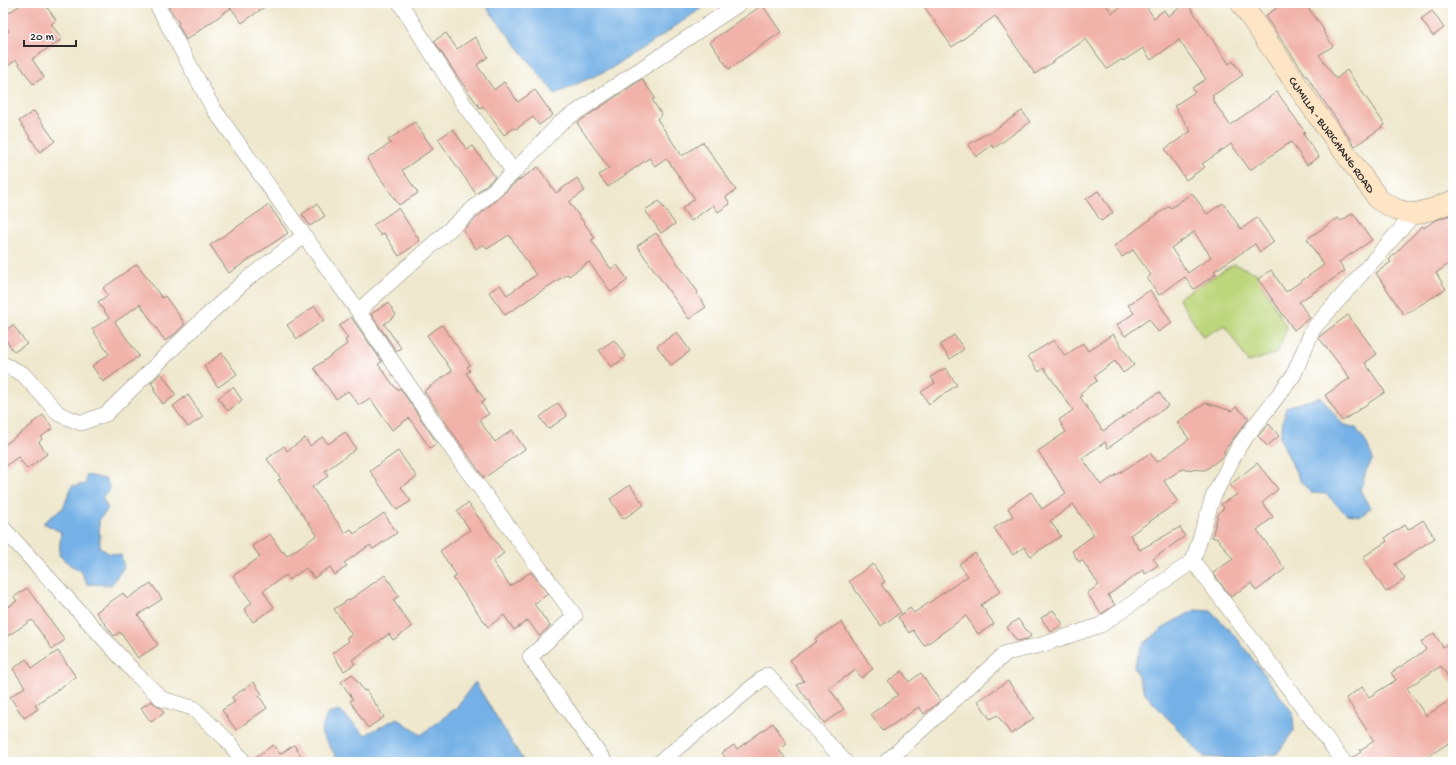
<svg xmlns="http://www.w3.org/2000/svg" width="1456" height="765" font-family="'Gochi Hand',sans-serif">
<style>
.green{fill:#bdd67b;stroke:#748053}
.water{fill:#74b1e6;stroke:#506e88}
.building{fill:#f1b2a9;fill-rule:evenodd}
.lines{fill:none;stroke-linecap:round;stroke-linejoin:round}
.minor-casing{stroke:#8d8a7c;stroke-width:16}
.secondary-casing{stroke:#8d8a7c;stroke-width:22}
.minor{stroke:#fff;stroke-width:15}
.secondary{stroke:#fde5c5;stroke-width:21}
.labels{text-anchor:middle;stroke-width:3;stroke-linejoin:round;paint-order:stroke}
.street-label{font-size:12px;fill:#2b2b2b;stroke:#fff}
</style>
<rect width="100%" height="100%" fill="#fff"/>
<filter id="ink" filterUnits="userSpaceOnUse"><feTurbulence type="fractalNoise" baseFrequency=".025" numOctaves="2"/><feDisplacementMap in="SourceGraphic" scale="8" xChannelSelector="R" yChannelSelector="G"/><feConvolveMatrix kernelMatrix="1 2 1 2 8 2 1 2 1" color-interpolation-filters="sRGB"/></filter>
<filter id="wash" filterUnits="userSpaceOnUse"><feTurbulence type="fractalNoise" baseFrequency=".012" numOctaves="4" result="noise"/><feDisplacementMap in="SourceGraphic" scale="16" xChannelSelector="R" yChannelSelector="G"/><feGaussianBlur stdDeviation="0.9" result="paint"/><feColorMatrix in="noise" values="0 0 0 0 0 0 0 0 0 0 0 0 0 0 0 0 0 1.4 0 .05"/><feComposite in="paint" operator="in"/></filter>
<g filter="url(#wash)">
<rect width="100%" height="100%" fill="#efe8ce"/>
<path class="green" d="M1234,264L1256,273L1287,328L1277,353L1248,362L1225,325L1203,337L1178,298Z"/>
<path class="water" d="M483,3H709L650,44L610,69L555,94Z
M1321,397L1342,424L1356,428L1367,444L1373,459L1366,471L1360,490L1370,508L1361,516L1346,514L1326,494L1311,493L1300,481L1280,438L1286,407Z
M86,475L106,479L110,490L102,497L108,509L99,520L100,547L108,553L121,555L124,567L111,585L87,584L81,571L70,565L59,555L61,532L43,523L63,508L72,486L86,484Z
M1195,610L1211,611L1237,638L1293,713L1294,730L1277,754L1239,759L1204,757L1146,695L1134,666L1142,645L1167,625Z
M475,682L524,762H340L321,733L327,714L340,711L365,735L397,718L421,735L456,708Z"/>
<g id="blocks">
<path class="building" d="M23,3H44L56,20L51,24L62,39L32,59L44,77L33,84L16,60L3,69V35L9,31L3,23V17Z
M166,3H270L242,23L231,8L186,40L178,24L179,23Z
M922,3H1105L1112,13L1127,3H1144L1154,18L1164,10L1168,16L1187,3L1229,64L1233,61L1243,75L1212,96L1214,98L1212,99L1230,125L1277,92L1305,132L1303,134L1319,157L1307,165L1291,142L1250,170L1231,144L1202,164L1205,167L1186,180L1165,149L1191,131L1174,106L1195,92L1192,88L1206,79L1179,40L1151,60L1143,48L1123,61L1122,59L1107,69L1086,39L1035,74L995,16L952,47Z
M1284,3H1305L1324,30L1323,31L1333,46L1319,55L1336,79L1347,70L1385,125L1355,146L1265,16Z
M762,5L781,32L729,69L710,42Z
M1432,11L1444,28L1433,36L1421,19Z
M446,33L457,49L475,37L488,57L477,65L494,90L504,82L518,102L535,90L553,115L539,125L533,117L516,129L514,128L504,135L483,106L480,108L455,73L434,41Z
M642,79L655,98L652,100L662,115L657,119L682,156L703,142L736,190L726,197L730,204L718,212L713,205L691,221L682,208L695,199L666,158L655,166L649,158L608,187L599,175L609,168L577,123Z
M34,111L55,141L40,152L19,121Z
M1022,111L1030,122L994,148L992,145L976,157L968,145L989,132L990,133Z
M415,122L433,149L402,170L418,193L399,205L367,159L391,143L388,140Z
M453,129L467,150L473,146L495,177L476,194L438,139Z
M538,167L556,193L577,178L585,191L569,202L595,238L591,240L611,269L617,265L628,280L611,292L589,262L569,276L567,274L505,315L489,292L500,285L507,295L536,275L509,235L487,249L483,244L476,249L463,230L516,182Z
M1098,191L1113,213L1101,221L1086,199Z
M1192,193L1207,214L1223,203L1241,229L1257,218L1274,242L1260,252L1255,244L1214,271L1216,274L1194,289L1185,277L1159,295L1147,278L1151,275L1133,250L1122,257L1114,246L1169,206L1171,208ZM1194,232L1211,257L1188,273L1171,248Z
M659,201L675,224L661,233L645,210Z
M317,204L325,216L310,226L302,214Z
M269,205L288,233L229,273L210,245Z
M398,208L420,241L399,256L384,233L381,236L373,225Z
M1353,213L1372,240L1339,262L1345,271L1299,302L1310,318L1294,330L1258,279L1271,270L1286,292L1324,265L1307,239L1338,218L1341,221Z
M1453,214V261L1436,273L1446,289L1404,315L1376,273L1391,262L1389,260L1422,226L1424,228L1434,221Z
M656,233L698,292L696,293L706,307L689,319L637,246Z
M137,264L162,298L165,296L185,324L175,334L165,341L140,304L115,322L139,356L103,382L92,366L109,354L92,329L109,318L98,302L108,295L103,288Z
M1150,290L1172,323L1158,332L1149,319L1125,336L1117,325L1134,313L1128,305Z
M388,303L396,315L384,324L401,348L396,351L371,314Z
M315,306L324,320L297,339L287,325Z
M1348,315L1377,354L1365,363L1385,392L1342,421L1325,395L1350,378L1319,338L1320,336Z
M351,317L382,362L378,364L397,390L400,388L437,443L430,448L409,418L392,430L370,398L359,405L348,391L336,399L314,368L347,344L345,340L348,338L339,326Z
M13,325L27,344L14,352L3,336V332Z
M442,325L470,365L467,367L470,371L466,373L485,400L481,403L489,414L479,420L495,442L512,430L525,449L484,478L424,391L452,371L427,335Z
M677,332L690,351L671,365L657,346Z
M1113,334L1134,365L1123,373L1115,361L1094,376L1097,381L1080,393L1082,396L1080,397L1103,431L1159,392L1168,406L1108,448L1105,442L1082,458L1101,485L1150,453L1157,462L1189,439L1177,422L1206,403L1232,411L1236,407L1249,418L1224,451L1225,453L1224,456L1205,470L1182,469L1164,481L1178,502L1130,535L1140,550L1180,527L1185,536L1153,559L1158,565L1145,574L1143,570L1108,595L1115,605L1101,614L1087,593L1099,585L1082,560L1079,562L1072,551L1094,535L1073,504L1050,521L1061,536L1031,556L1024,547L1013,555L994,528L1013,516L1008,508L1031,492L1042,509L1066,493L1038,451L1066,432L1059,420L1073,410L1044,368L1039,372L1028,356L1054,340L1065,356L1083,343L1088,351Z
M954,335L964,349L950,359L940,345Z
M614,340L626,357L611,367L599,350Z
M222,353L237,374L218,387L204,366Z
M945,368L957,385L929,404L921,392L935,383L931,377Z
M161,373L176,395L163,404L153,389L155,388L151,383Z
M233,387L242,400L228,411L218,398Z
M188,395L203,417L188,427L173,406Z
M558,403L567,416L548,429L540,417Z
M43,415L53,428L41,437L42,439L39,442L47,454L27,469L18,457L3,468V446L33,424L32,423Z
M1269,424L1279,436L1267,446L1258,436Z
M345,432L356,449L325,471L328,476L312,487L345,533L351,529L354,534L384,513L397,533L373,549L370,545L344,563L347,566L335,575L330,567L314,578L306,568L289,580L286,575L263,591L274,607L253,622L244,609L252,603L233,576L260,557L252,546L270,534L282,552L283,551L287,556L317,535L278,480L281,479L267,459L284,446L287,451L305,438L310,446L322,437L328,444Z
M398,451L417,477L401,487L411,501L397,510L370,471Z
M1257,463L1278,489L1262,503L1273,517L1257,530L1285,569L1256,591L1251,583L1231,597L1213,573L1233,559L1218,539L1212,537L1218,514L1224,508L1221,504L1238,494L1230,485Z
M630,485L644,505L623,519L610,499Z
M468,503L504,553L493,562L510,586L531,572L548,594L534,604L550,626L539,636L528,620L514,630L504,615L488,627L453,578L457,576L440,551L470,530L457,511Z
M1423,520L1435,538L1395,564L1405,579L1386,592L1363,557L1387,541L1385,538L1405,525L1408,530Z
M975,553L1001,591L981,605L994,624L978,634L966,616L924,646L913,630L909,633L898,617L910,608L914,613L968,576L959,564Z
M873,564L885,582L881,584L901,612L881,626L849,581Z
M385,575L399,596L393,600L412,627L393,640L389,634L352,660L355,664L344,671L332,653L349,641L346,638L352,635L334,609L348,600V601Z
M151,583L162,599L138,615L158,645L138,658L120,632L114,636L96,612L123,593L127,599Z
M27,588L65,640L52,649L32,620L3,639V610L17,601L14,597Z
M1053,610L1063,624L1051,632L1041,618Z
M1018,619L1031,636L1027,639L1017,641L1007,627Z
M841,622L873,669L861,678L856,670L829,688L844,709L824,723L797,685L804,681L790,660L817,641L815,639Z
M1434,633L1443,647L1453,640V685L1441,666L1407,688L1426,716L1453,698V740L1420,762H1353L1352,758L1361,752L1360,750L1374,741L1346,698L1362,687L1369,697L1396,680L1391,673L1426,650L1421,642Z
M58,651L76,677L35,705L38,709L24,718L10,697L25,687L13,669L26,659L32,668Z
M902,671L909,682L921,673L940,701L924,714L919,707L883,731L871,714L898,695L888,681Z
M352,674L364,691L366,690L384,717L368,728L350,701L353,699L341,682Z
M1008,681L1034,718L1011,734L997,715L990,719L978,701Z
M254,682L262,694L259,696L267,708L236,730L222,710L235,702L232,697Z
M151,701L161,708L164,713L151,722L141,708Z
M773,723L787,744L779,750L788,762H718L725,757L722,753L734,745L737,749Z
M273,745L280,754L294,745L305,762H253L252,759Z"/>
</g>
</g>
<g filter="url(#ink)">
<use href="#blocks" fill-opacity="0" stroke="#8d8a7c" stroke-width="1"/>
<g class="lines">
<defs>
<path id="minor" d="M156,3L213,108L358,311L463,465L575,616L530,657L605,762
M400,3L465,106L514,172
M358,311L514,172L560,123L740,3
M3,364L23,374L59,414L81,423L106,414L199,323L247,279L304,236
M3,528L136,674L162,699L193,708L226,739L244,762
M1193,561L1344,762
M660,762L767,675L845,762
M886,762L1006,653L1041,645L1101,625L1193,561L1213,497L1239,446L1293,376L1313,329L1414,214"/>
<g id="secondary">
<path id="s1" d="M1241,3L1314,110L1379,200L1397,210L1414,214L1433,209L1453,201"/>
</g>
</defs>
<use href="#minor" class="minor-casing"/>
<use href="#secondary" class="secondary-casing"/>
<use href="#minor" class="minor"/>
<use href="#secondary" class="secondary"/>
</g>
</g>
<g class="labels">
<g class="street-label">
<text dy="4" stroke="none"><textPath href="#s1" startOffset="160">CUMILLA - BURICHANG ROAD</textPath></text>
</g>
</g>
<rect width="1456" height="765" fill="none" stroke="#fff" stroke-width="16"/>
<path d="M24 40v6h52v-6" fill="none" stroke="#2b2b2b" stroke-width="2"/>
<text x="30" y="40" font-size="12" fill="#2b2b2b" stroke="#ffffff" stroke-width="3" paint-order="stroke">20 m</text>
</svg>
